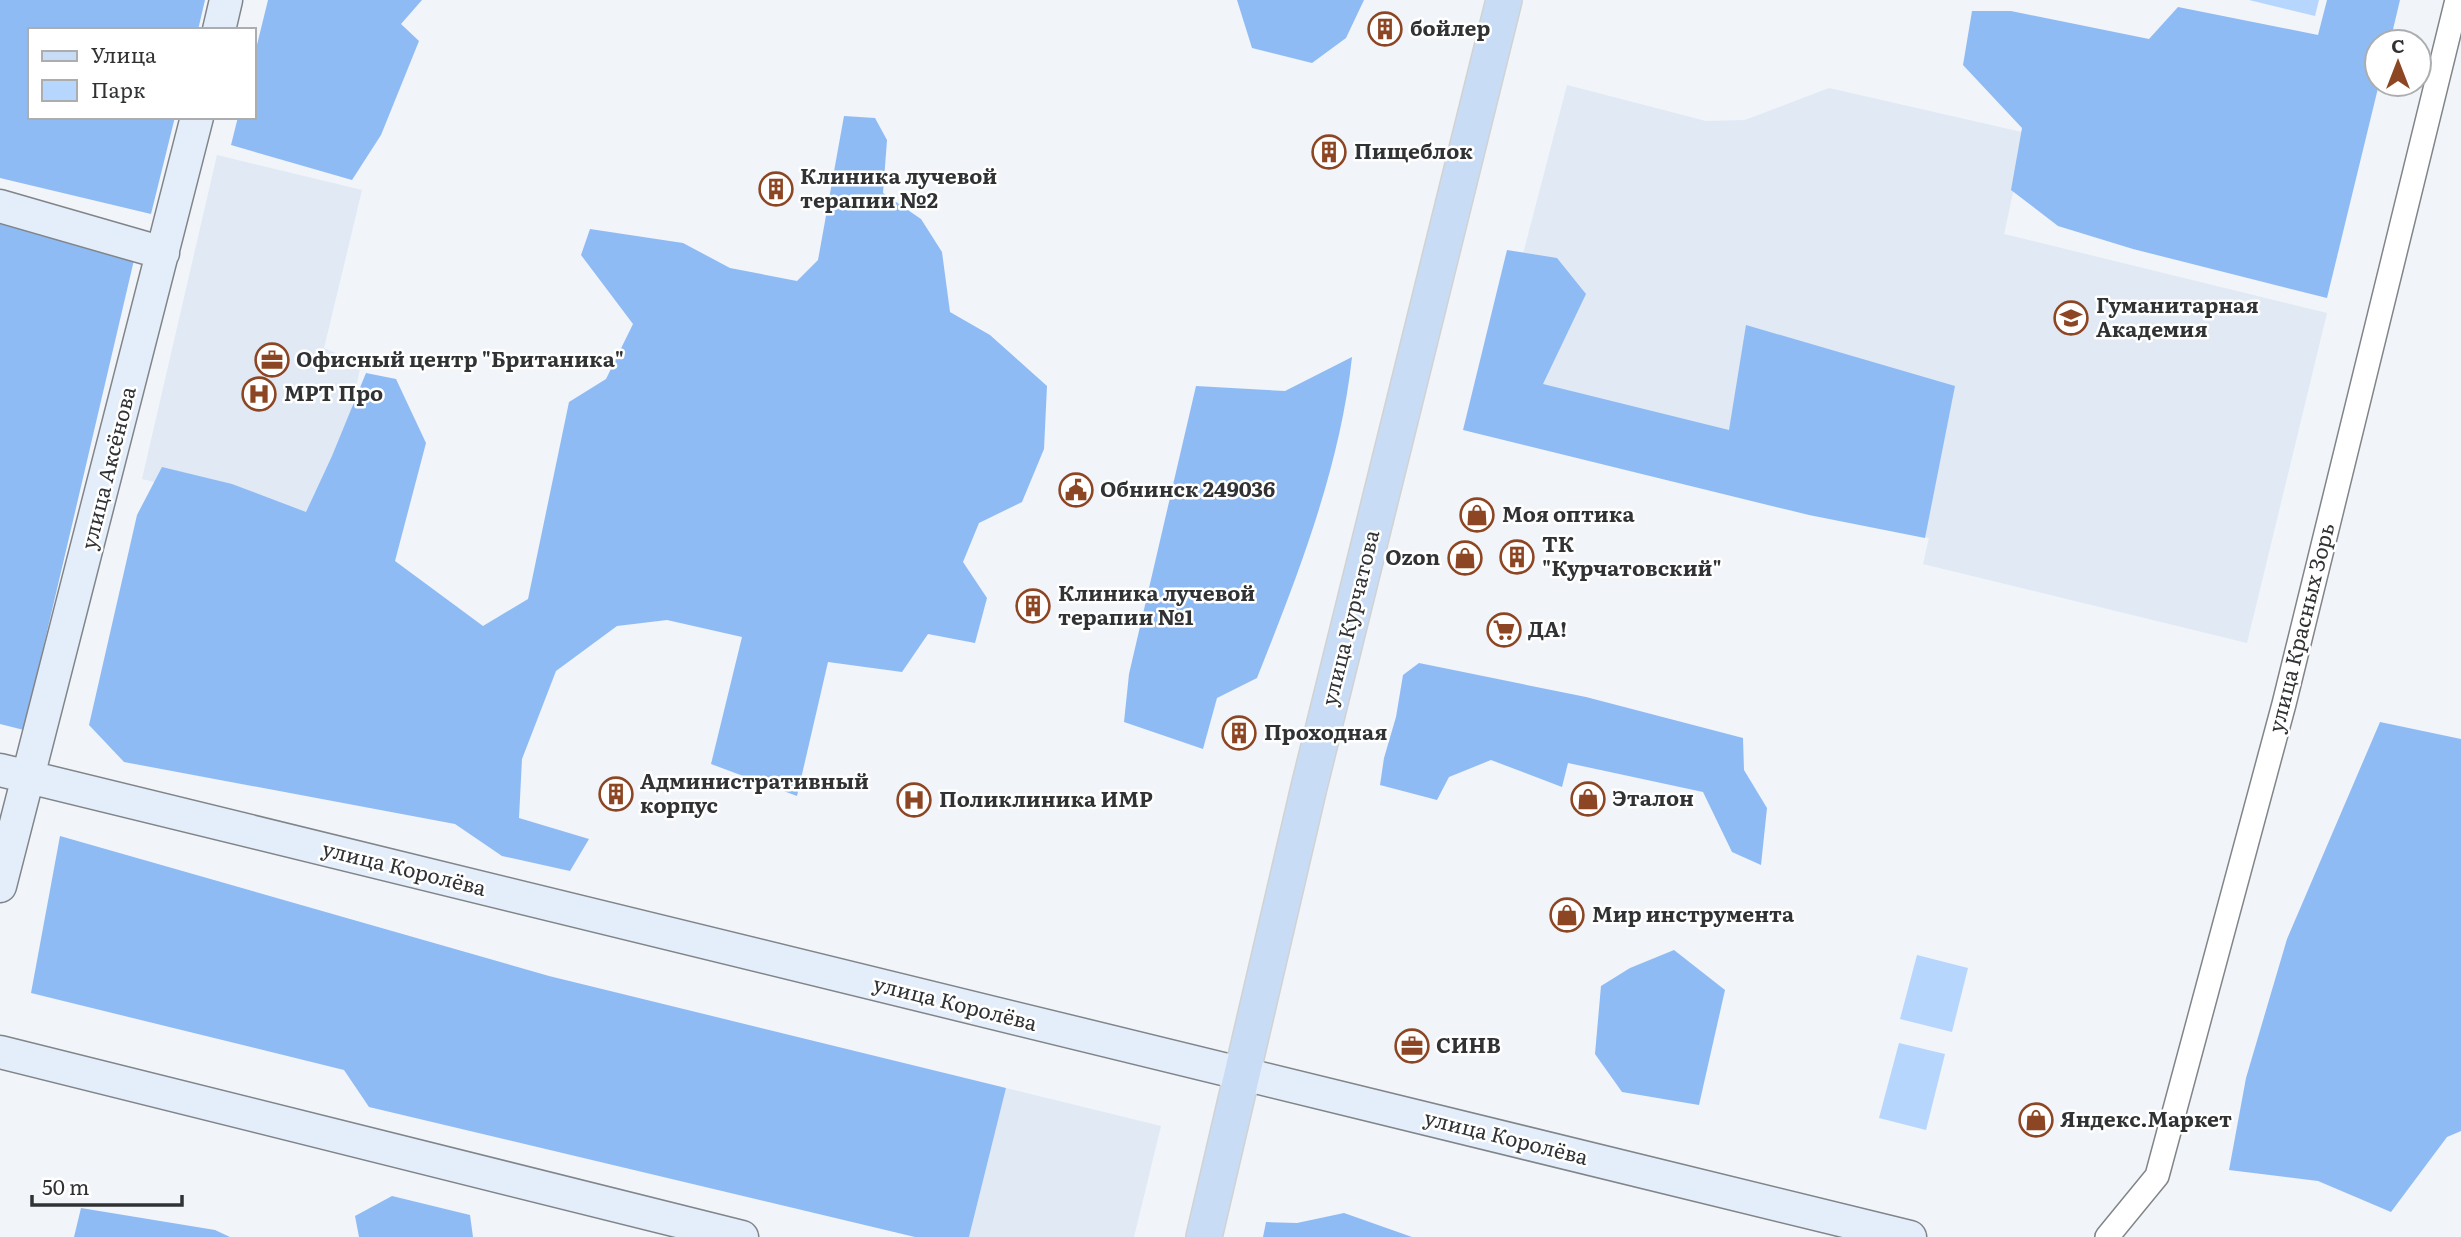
<svg xmlns="http://www.w3.org/2000/svg" width="2461" height="1237" font-family="Literata,serif">
<style>
.built{fill:#e0e9f4}
.green{fill:#b7d6fd}
.forest{fill:#8fbbf4}
.lines{fill:none;stroke-linecap:round;stroke-linejoin:round}
.street-casing{stroke:#818589;stroke-width:26}
.secondary-casing{stroke:#818589;stroke-width:35}
.primary-casing{stroke:#d1d2d2;stroke-width:38}
.street{stroke:#fff;stroke-width:23}
.secondary{stroke:#e4eefa;stroke-width:32}
.primary{stroke:#c9dcf5;stroke-width:35}
.labels{text-anchor:middle;stroke-width:5;stroke-linejoin:round;paint-order:stroke}
.poi-label{font-size:21px;font-weight:bold;fill:#303234;stroke:#fff;text-anchor:start}
.street-label{font-size:21px;fill:#303234;stroke:#fff}
</style>
<rect width="100%" height="100%" fill="#f1f4f9"/>
<path class="built" d="M1567,85L1706,121L1745,120L1829,88L2026,133L2004,234L2327,313L2247,643L1923,564L1929,538L1705,485L1479,423Z
M217,155L362,190L324,348L361,364L327,524L142,479Z
M1006,1088L1161,1126L1134,1237H969Z"/>
<path class="green" d="M2249,0H2319L2315,16Z
M1917,955L1968,968L1952,1032L1900,1019Z
M1899,1043L1945,1054L1926,1130L1879,1118Z"/>
<path class="forest" d="M0,0H205L198,30H30V117H175L151,214L0,178Z
M268,0H422L401,24L419,41L381,135L352,180L231,145L238,117H254V57Z
M1237,0H1364L1346,38L1312,63L1252,48Z
M2327,0H2400L2390,42H2377V84H2379L2327,298L2133,249L2058,226L2011,190L2022,128L1963,65L1972,11H2011L2149,39L2178,7L2318,35Z
M844,116L875,118L887,140L883,193L921,219L942,252L950,312L990,335L1047,386L1044,449L1022,502L979,523L963,562L987,598L975,643L928,634L902,672L828,662L797,796L711,764L742,637L667,620L617,626L556,671L522,759L519,818L589,839L570,871L502,856L455,824L124,762L89,725L137,515L162,467L232,484L306,512L332,456L366,373L396,379L426,443L395,561L483,626L528,599L569,402L606,379L633,324L581,255L590,229L683,243L730,268L797,281L818,260Z
M0,221L134,260L24,730L0,724Z
M1507,250L1557,258L1586,294L1543,384L1729,430L1746,325L1955,386L1925,538L1809,515L1463,430Z
M1352,357C1340,468 1298,575 1257,678L1217,698L1203,749L1124,722L1129,674L1196,386L1285,391Z
M1419,663L1586,697L1743,738L1744,770L1767,808L1761,865L1732,852L1703,792L1568,763L1562,787L1491,760L1449,777L1437,800L1380,785L1384,758L1396,717L1403,675Z
M2380,722L2461,739V1131L2447,1137L2391,1212L2318,1181L2229,1170L2246,1078L2287,939Z
M60,836L549,976L1006,1088L969,1237H915L369,1107L344,1070L31,993Z
M1674,950L1725,990L1699,1105L1622,1092L1595,1054L1601,986L1630,968Z
M392,1196L470,1215L473,1237H359L355,1216Z
M81,1208L215,1230L230,1237H74Z
M1344,1213L1412,1237H1263L1266,1222L1297,1223Z"/>
<g class="lines">
<defs>
<path id="street" d="M2107,1237L2157,1176L2284,704L2457,0"/>
<path id="secondary" d="M219,30L226,0
M0,206L163,253
M0,770L1910,1237
M0,886L197,117
M0,1052L742,1237"/>
<path id="primary" d="M1204,1237L1309,787L1504,0"/>
</defs>
<use href="#street" class="street-casing"/>
<use href="#secondary" class="secondary-casing"/>
<use href="#primary" class="primary-casing"/>
<use href="#street" class="street"/>
<use href="#secondary" class="secondary"/>
<use href="#primary" class="primary"/>
</g>
<defs>
<symbol id="building-ring" viewBox="-11 -11 22 22"><circle r="9.5" fill="#fff" stroke="#8d4623" stroke-width="1.5"/><path d="M-4-6H4V6H1V3H-1V6H-4ZM-2.5-4.3h1.7v1.8h-1.7ZM.8-4.3h1.7v1.8H.8ZM-2.5-1h1.7V.8h-1.7ZM.8-1h1.7V.8H.8Z" fill="#8d4623"/></symbol>
<symbol id="university-ring" viewBox="-11 -11 22 22"><circle r="9.5" fill="#fff" stroke="#8d4623" stroke-width="1.5"/><path d="M0-5L7-2L0 1L-7-2ZM-4 1L0 2.5L4 1V4Q0 6-4 4Z" fill="#8d4623"/></symbol>
<symbol id="office-ring" viewBox="-11 -11 22 22"><circle r="9.5" fill="#fff" stroke="#8d4623" stroke-width="1.5"/><path d="M-6-3h4V-5.5h4V-3h4V5H-6ZM-1-4.5V-3h2v-1.5ZM-6 0V1H6V0Z" fill="#8d4623"/></symbol>
<symbol id="hospital-ring" viewBox="-11 -11 22 22"><circle r="9.5" fill="#fff" stroke="#8d4623" stroke-width="1.5"/><path d="M-5-5h3v3.5h4V-5h3V5h-3V1.5h-4V5h-3Z" fill="#8d4623"/></symbol>
<symbol id="civic-ring" viewBox="-11 -11 22 22"><circle r="9.5" fill="#fff" stroke="#8d4623" stroke-width="1.5"/><path d="M-.6-6.5H3V-4.5H.6V-3L4-1V1h2V6H-6V1h2V-1L-.6-3ZM-1.2 2.5V6h2.4V2.5Z" fill="#8d4623"/></symbol>
<symbol id="shop-ring" viewBox="-11 -11 22 22"><circle r="9.5" fill="#fff" stroke="#8d4623" stroke-width="1.5"/><path d="M-5-2.5h2.3a2.7 3.5 0 0 1 5.4 0H5L5.5 6h-11ZM-1.5-2.5h3a1.5 2.3 0 0 0-3 0Z" fill="#8d4623"/></symbol>
<symbol id="supermarket-ring" viewBox="-11 -11 22 22"><circle r="9.5" fill="#fff" stroke="#8d4623" stroke-width="1.5"/><path d="M-6-5.5h2.5l.6 2H6L4.5 2H-2.5L-4.4-4H-6ZM-1.5 3.2a1.3 1.3 0 1 0 .1 0ZM3 3.2a1.3 1.3 0 1 0 .1 0Z" fill="#8d4623"/></symbol>
</defs>
<g fill-rule="evenodd">
<use href="#building-ring" x="1366" y="10" width="38" height="38"/>
<use href="#building-ring" x="1310" y="133" width="38" height="38"/>
<use href="#building-ring" x="757" y="170" width="38" height="38"/>
<use href="#university-ring" x="2052" y="299" width="38" height="38"/>
<use href="#office-ring" x="253" y="341" width="38" height="38"/>
<use href="#hospital-ring" x="240" y="375" width="38" height="38"/>
<use href="#civic-ring" x="1057" y="471" width="38" height="38"/>
<use href="#shop-ring" x="1458" y="496" width="38" height="38"/>
<use href="#building-ring" x="1498" y="538" width="38" height="38"/>
<use href="#shop-ring" x="1446" y="539" width="38" height="38"/>
<use href="#building-ring" x="1014" y="587" width="38" height="38"/>
<use href="#supermarket-ring" x="1485" y="611" width="38" height="38"/>
<use href="#building-ring" x="1220" y="714" width="38" height="38"/>
<use href="#building-ring" x="597" y="775" width="38" height="38"/>
<use href="#shop-ring" x="1569" y="780" width="38" height="38"/>
<use href="#hospital-ring" x="895" y="781" width="38" height="38"/>
<use href="#shop-ring" x="1548" y="896" width="38" height="38"/>
<use href="#office-ring" x="1393" y="1027" width="38" height="38"/>
<use href="#shop-ring" x="2017" y="1101" width="38" height="38"/>
</g>
<g class="labels">
<g class="poi-label">
<text x="1410" y="36">бойлер</text>
<text x="1354" y="159">Пищеблок</text>
<text x="800" y="184">Клиника лучевой<tspan x="800" dy="24">терапии №2</tspan></text>
<text x="2096" y="313">Гуманитарная<tspan x="2096" dy="24">Академия</tspan></text>
<text x="296" y="367">Офисный центр "Британика"</text>
<text x="284" y="401">МРТ Про</text>
<text x="1100" y="497">Обнинск 249036</text>
<text x="1502" y="522">Моя оптика</text>
<text x="1542" y="552">ТК<tspan x="1542" dy="24">"Курчатовский"</tspan></text>
<text x="1440" y="565" text-anchor="end">Ozon</text>
<text x="1058" y="601">Клиника лучевой<tspan x="1058" dy="24">терапии №1</tspan></text>
<text x="1528" y="637">ДА!</text>
<text x="1264" y="740">Проходная</text>
<text x="640" y="789">Административный<tspan x="640" dy="24">корпус</tspan></text>
<text x="1612" y="806">Эталон</text>
<text x="939" y="807">Поликлиника ИМР</text>
<text x="1592" y="922">Мир инструмента</text>
<text x="1436" y="1053">СИНВ</text>
<text x="2060" y="1127">Яндекс.Маркет</text>
</g>
<g class="street-label">
<text transform="translate(109 468) rotate(-76)" y="7">улица Аксёнова</text>
<text transform="translate(1351 618) rotate(-76)" y="7">улица Курчатова</text>
<text transform="translate(2302 628) rotate(-76)" y="7">улица Красных Зорь</text>
<text transform="translate(404 869) rotate(14)" y="7">улица Королёва</text>
<text transform="translate(955 1004) rotate(14)" y="7">улица Королёва</text>
<text transform="translate(1506 1138) rotate(14)" y="7">улица Королёва</text>
</g>
</g>
<rect x="28" y="28" width="228" height="91" fill="#ffffff" stroke="#acadae" stroke-width="2"/>
<rect x="42" y="51" width="35" height="10" fill="#c9dcf5" stroke="#acadae" stroke-width="2"/>
<text x="91" y="63" font-size="21" fill="#303234">Улица</text>
<rect x="42" y="80" width="35" height="21" fill="#b7d6fd" stroke="#acadae" stroke-width="2"/>
<text x="91" y="98" font-size="21" fill="#303234">Парк</text>
<g transform="translate(2398 63)"><circle r="33" fill="#ffffff" stroke="#acadae" stroke-width="2"/>
<path d="M0-5L12 26L0 18L-12 26Z" fill="#8d4623"/>
<text y="-10" font-size="19" font-weight="bold" text-anchor="middle" fill="#303234">С</text>
</g>
<path d="M32 1195v10h150v-10" fill="none" stroke="#303234" stroke-width="3.5"/>
<text x="42" y="1195" font-size="21" fill="#303234" stroke="#ffffff" stroke-width="5" paint-order="stroke">50 m</text>
</svg>
